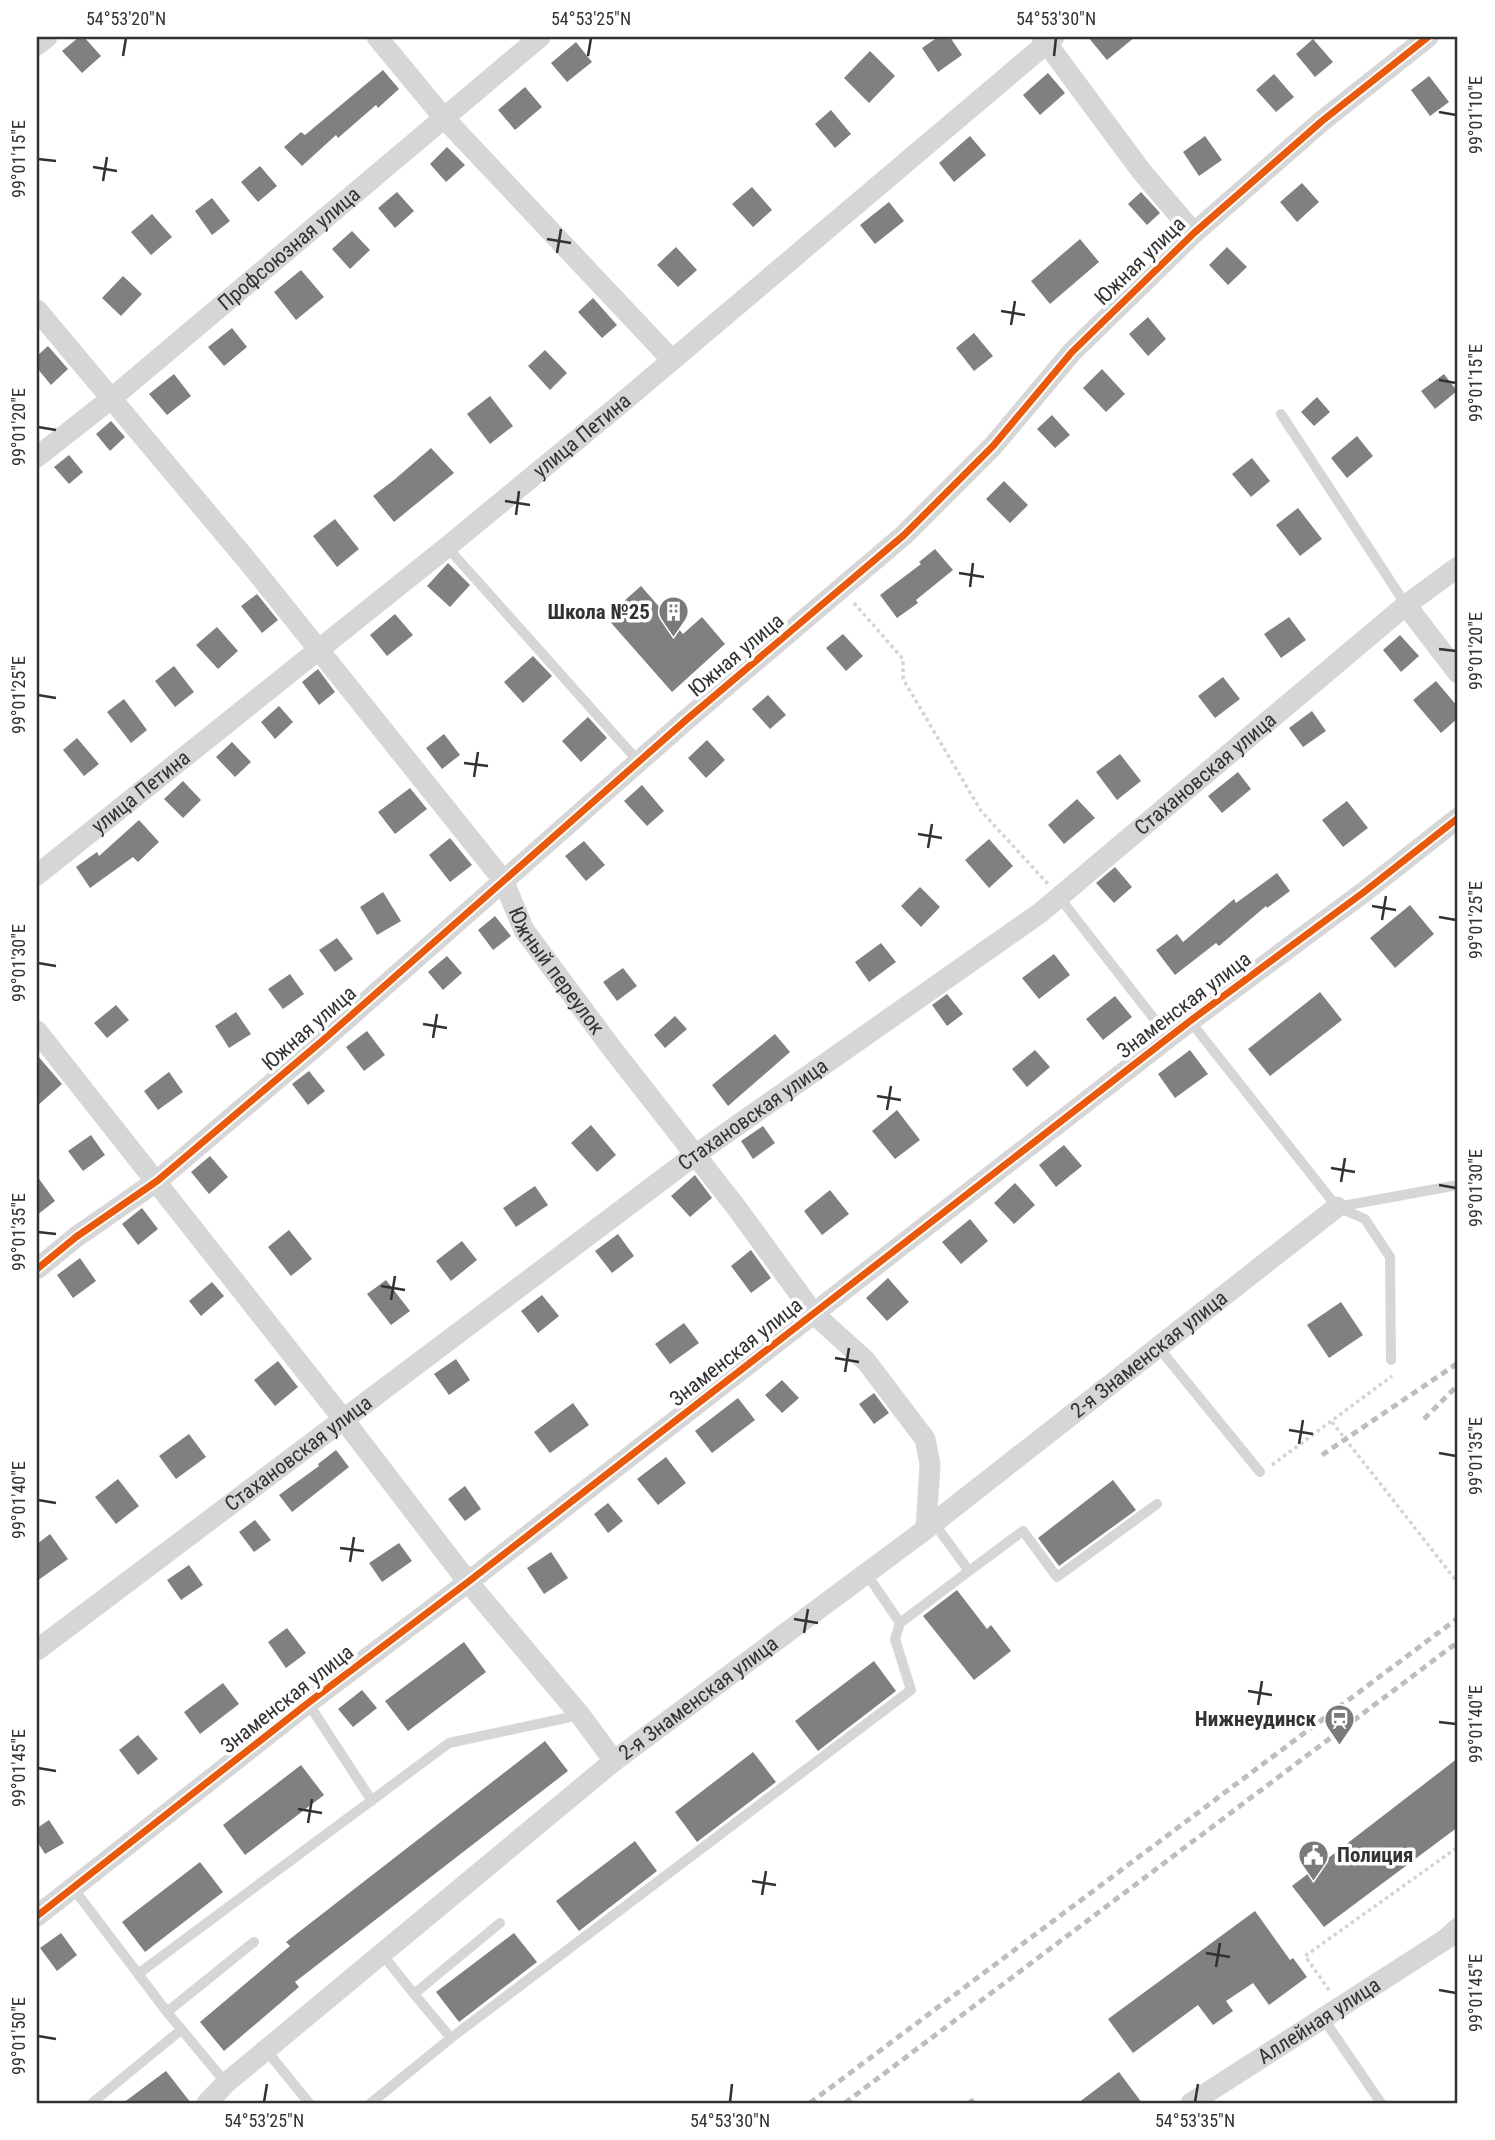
<svg xmlns="http://www.w3.org/2000/svg" width="1495" height="2140" font-family="'Roboto Condensed',sans-serif">
<style>
.building{fill:#808080}
.lines{fill:none;stroke-linecap:round;stroke-linejoin:round}
.path{stroke:#d4d4d4;stroke-width:3.5;stroke-dasharray:3.5 3.5;stroke-linecap:butt}
.lane{stroke:#d6d6d6;stroke-width:10}
.street{stroke:#d6d6d6;stroke-width:21}
.rail{stroke:#bebebe;stroke-width:5;stroke-dasharray:7 5;stroke-linecap:butt}
.cycleway-casing{stroke:#fff;stroke-width:11}
.cycleway{stroke:#e8590c;stroke-width:7}
.ticks{fill:none;stroke:#323232;stroke-width:2.5}
.labels{text-anchor:middle;stroke-width:7;stroke-linejoin:round;paint-order:stroke}
.street-label{font-size:21px;fill:#323232;stroke:#fff}
.poi-label{font-size:21px;font-weight:bold;fill:#323232;stroke:#fff;text-anchor:end}
.neatline{fill:none;stroke:#323232;stroke-width:2.5}
.ticks-label{font-size:18px;text-anchor:middle;fill:#323232}
</style>
<rect width="100%" height="100%" fill="#fff"/>
<path class="building" d="M79,37H84L101,56L82,73L62,51Z
M938,37H950L962,55L938,72L922,48Z
M1088,37H1135L1107,60Z
M1313,39L1333,62L1315,77L1296,54Z
M576,42L592,62L567,82L551,63Z
M870,51L895,76L869,103L844,78Z
M383,70L399,89L378,108L376,105L338,138L336,135L302,166L284,147L301,132L305,135Z
M1048,73L1065,93L1040,115L1023,95Z
M1274,74L1294,97L1276,112L1256,90Z
M1429,76L1449,102L1430,116L1411,90Z
M525,87L542,107L515,130L498,110Z
M831,110L851,134L835,148L815,124Z
M970,136L986,155L954,182L939,163Z
M1205,136L1222,160L1199,176L1183,152Z
M447,147L465,165L446,182L430,164Z
M260,166L277,186L258,202L241,182Z
M1302,183L1319,202L1297,222L1280,202Z
M752,187L772,210L753,227L732,204Z
M397,192L414,211L395,228L378,208Z
M1141,192L1160,213L1147,225L1128,204Z
M212,198L230,221L212,235L195,211Z
M889,202L904,221L875,244L860,225Z
M152,214L172,237L151,255L131,232Z
M352,231L370,250L350,269L332,249Z
M1080,239L1099,262L1050,304L1031,281Z
M676,247L697,270L678,287L657,265Z
M1227,247L1247,267L1228,285L1209,265Z
M301,270L324,297L296,320L274,292Z
M123,276L142,294L121,316L102,298Z
M593,298L617,325L602,338L578,312Z
M1148,317L1166,339L1148,356L1129,334Z
M232,328L247,347L224,366L208,347Z
M974,333L993,356L974,371L956,348Z
M48,346L68,369L51,385L37,368V356Z
M545,350L567,373L550,390L528,366Z
M1102,369L1125,394L1106,412L1083,388Z
M174,374L191,396L167,415L149,394Z
M1444,374L1457,391L1435,409L1421,391Z
M490,396L513,426L490,444L467,414Z
M1317,397L1330,412L1314,426L1301,412Z
M1052,415L1070,435L1055,448L1037,429Z
M111,421L125,437L110,451L96,434Z
M1357,436L1373,456L1347,478L1331,458Z
M431,448L454,473L394,522L373,496L394,480Z
M69,455L83,472L69,484L54,467Z
M1252,458L1270,481L1251,497L1232,474Z
M1004,481L1028,505L1010,523L986,499Z
M1298,508L1322,539L1300,556L1276,525Z
M335,519L359,549L337,567L313,536Z
M935,549L953,570L916,600L918,603L897,618L880,595L921,564L919,562Z
M448,563L470,585L450,607L427,586Z
M641,586L683,634L702,617L725,644L672,692L606,617Z
M257,594L278,620L262,633L241,606Z
M395,614L413,635L387,656L370,635Z
M1289,617L1306,640L1281,658L1264,634Z
M217,627L238,651L218,669L196,645Z
M843,634L863,656L846,671L826,648Z
M1400,635L1419,656L1401,672L1383,650Z
M533,656L552,676L523,703L504,682Z
M174,666L194,692L175,707L155,681Z
M318,669L335,692L319,705L302,682Z
M1223,677L1240,699L1215,718L1198,696Z
M1436,681L1458,707V718L1441,733L1413,700Z
M768,695L786,715L770,729L752,709Z
M124,699L147,730L131,743L107,712Z
M279,706L293,722L275,739L261,722Z
M1312,711L1326,731L1303,747L1289,728Z
M588,717L607,738L581,762L562,741Z
M444,734L460,755L442,769L426,748Z
M77,738L99,764L84,776L63,750Z
M707,740L725,760L706,778L688,758Z
M232,742L251,762L235,777L216,757Z
M1120,754L1141,781L1117,800L1096,772Z
M1238,772L1251,789L1222,813L1208,796Z
M183,781L201,800L183,818L164,799Z
M642,785L664,811L647,826L624,801Z
M410,788L427,809L395,834L378,812Z
M1077,799L1095,818L1064,844L1048,825Z
M1347,801L1368,828L1343,847L1322,820Z
M139,820L159,842L138,862L133,857L90,888L76,867L97,852L99,856Z
M450,838L472,865L450,882L429,855Z
M989,839L1013,866L989,888L965,860Z
M584,841L605,865L586,881L565,856Z
M1115,867L1132,887L1114,903L1096,883Z
M1277,873L1290,891L1267,908L1266,906L1219,946L1216,943L1175,975L1156,950L1177,934L1183,942L1234,899L1236,903Z
M920,887L940,907L921,927L901,906Z
M383,892L401,921L377,935L360,907Z
M1410,905L1434,934L1395,968L1370,938Z
M495,916L511,936L493,950L478,930Z
M337,938L353,959L335,972L319,950Z
M881,943L896,962L869,982L855,962Z
M1054,954L1070,975L1039,999L1022,978Z
M447,956L462,973L443,990L428,972Z
M623,968L637,986L617,1001L603,982Z
M290,974L304,994L283,1009L268,989Z
M1320,992L1342,1020L1270,1076L1248,1049Z
M947,994L963,1014L947,1026L932,1005Z
M1115,996L1132,1017L1103,1040L1086,1019Z
M116,1005L129,1020L107,1038L94,1023Z
M236,1012L251,1034L229,1048L215,1026Z
M675,1016L687,1029L665,1048L654,1035Z
M367,1031L385,1055L364,1071L346,1047Z
M775,1034L790,1052L728,1106L712,1085Z
M1035,1050L1050,1067L1027,1087L1012,1069Z
M1190,1050L1208,1074L1175,1098L1158,1074Z
M37,1055L62,1084L37,1106Z
M309,1071L325,1091L308,1105L292,1084Z
M169,1072L183,1092L158,1110L144,1091Z
M897,1110L920,1140L895,1159L872,1131Z
M591,1125L616,1155L597,1172L571,1143Z
M763,1126L775,1143L753,1159L741,1141Z
M91,1135L105,1155L83,1171L68,1151Z
M1064,1145L1082,1166L1056,1187L1039,1165Z
M210,1156L228,1177L209,1194L191,1172Z
M695,1175L712,1198L690,1217L671,1196Z
M37,1176L55,1201L37,1215Z
M1015,1183L1035,1205L1014,1224L994,1203Z
M535,1186L548,1205L516,1227L503,1208Z
M830,1190L849,1214L822,1235L804,1211Z
M142,1208L158,1229L138,1245L122,1224Z
M970,1219L988,1241L961,1264L942,1242Z
M289,1230L312,1259L291,1276L268,1247Z
M618,1234L634,1256L612,1273L595,1251Z
M462,1241L477,1260L451,1281L436,1261Z
M751,1250L771,1278L751,1293L731,1266Z
M80,1258L96,1281L73,1298L57,1275Z
M888,1278L909,1302L887,1321L866,1298Z
M386,1280L410,1311L391,1325L367,1294Z
M212,1282L224,1296L201,1316L189,1301Z
M542,1295L559,1316L538,1333L521,1311Z
M1341,1302L1363,1335L1329,1358L1307,1325Z
M684,1323L699,1343L670,1364L655,1344Z
M456,1359L470,1380L449,1395L434,1374Z
M278,1361L298,1387L275,1406L254,1380Z
M782,1380L799,1398L782,1413L765,1395Z
M874,1393L889,1413L874,1424L859,1404Z
M738,1398L755,1420L712,1453L695,1431Z
M573,1403L589,1425L550,1453L534,1432Z
M189,1434L206,1457L176,1479L159,1456Z
M336,1450L349,1467L292,1512L279,1495L319,1466L318,1464Z
M666,1457L686,1483L658,1505L637,1479Z
M118,1479L139,1506L116,1524L95,1497Z
M1113,1480L1136,1510L1059,1566L1038,1538Z
M465,1486L481,1509L465,1521L448,1499Z
M608,1503L623,1521L608,1533L594,1514Z
M255,1520L271,1540L254,1552L239,1532Z
M50,1534L68,1559L37,1581V1544Z
M399,1543L412,1561L382,1582L369,1563Z
M551,1552L568,1578L544,1594L527,1568Z
M189,1565L203,1585L181,1600L167,1580Z
M957,1590L987,1629L991,1625L1011,1651L974,1680L923,1616Z
M287,1628L306,1653L286,1668L268,1642Z
M464,1642L486,1672L408,1731L385,1701Z
M874,1661L896,1691L818,1751L795,1721Z
M223,1683L239,1704L200,1734L184,1712Z
M362,1690L377,1708L353,1727L338,1709Z
M138,1735L158,1759L138,1775L119,1750Z
M545,1741L568,1771L295,1982L299,1987L224,2051L200,2022L290,1946L286,1942Z
M753,1752L776,1782L697,1842L675,1812Z
M1458,1758V1827L1324,1927L1292,1886Z
M301,1765L324,1795L245,1855L223,1825Z
M49,1820L64,1843L45,1854L37,1841V1828Z
M635,1841L657,1871L579,1931L556,1901Z
M200,1862L223,1892L145,1952L122,1922Z
M1255,1911L1290,1960L1293,1958L1307,1977L1269,2005L1253,1983L1226,2001L1233,2011L1213,2025L1198,2005L1133,2053L1108,2019Z
M61,1933L77,1955L57,1971L40,1948Z
M514,1933L537,1962L459,2022L436,1992Z
M166,2071L191,2103H123Z
M1119,2072L1142,2103H1078Z"/>
<g class="lines">
<path class="path" d="M854,603L903,659V679L981,811L1048,884
M1332,1422L1458,1583
M1272,1465L1392,1376
M1329,1990L1305,1956L1458,1847"/>
<path class="lane" d="M1281,414L1406,605
M447,547L639,762
M1059,897L1169,1038
M1190,1021L1337,1207L1365,1219L1390,1257L1391,1360
M1337,1207L1458,1185
M1158,1347L1260,1472
M969,1571L1023,1531L1057,1577L1157,1504
M900,1623L969,1571L934,1523
M308,1703L372,1801
M73,1888L167,2012
M382,1954L414,1994L500,1923
M138,1974L449,1743L580,1715
M414,1994L451,2038L911,1690L895,1639L900,1623L866,1573
M1323,2018L1381,2103
M266,2050L309,2103
M226,2083L167,2012L254,1942
M92,2103L181,2030
M371,2103L451,2038"/>
<g class="street">
<path d="M377,37L444,118L672,360"/>
<path d="M1042,37L1142,172L1194,233"/>
<path d="M37,45L47,37"/>
<path id="s1" d="M37,310L250,564L503,880L524,930L610,1046L736,1207L814,1314L866,1361L925,1439L930,1464L926,1529"/>
<path id="s2" d="M37,457L112,398L540,37"/>
<path d="M1406,605L1458,673"/>
<path id="s3" d="M37,875L447,547L618,406L1054,37"/>
<path d="M37,1031L344,1420L468,1582L580,1715L614,1761"/>
<path d="M37,1269L76,1237L157,1181L322,1041L686,720L904,535L993,446L1072,352L1194,233L1322,121L1428,37"/>
<path id="s4" d="M37,1650L695,1155L1040,913L1406,605L1458,567"/>
<path d="M37,1916L308,1703L468,1582L1190,1021L1364,892L1458,818"/>
<path id="s5" d="M207,2103L226,2083L614,1761L926,1529L1337,1207"/>
<path id="s6" d="M1191,2103L1446,1939L1458,1928"/>
</g>
<path class="rail" d="M1424,1419L1458,1385
M1322,1455L1458,1363
M810,2103L1458,1618
M845,2103L1458,1642
M969,2103L974,2100"/>
<defs>
<path id="cycleway" d="M37,1269L76,1237L157,1181L322,1041L686,720L904,535L993,446L1072,352L1194,233L1322,121L1428,37
M37,1916L308,1703L468,1582L1190,1021L1364,892L1458,818"/>
</defs>
<use href="#cycleway" class="cycleway-casing"/>
<use href="#cycleway" class="cycleway"/>
</g>
<path class="ticks" d="M123,56L126,38M588,56L591,38M1054,56L1056,38M1439,112L1456,115M38,159L56,161M93,167L117,171M103,181L107,157M547,239L571,243M557,253L561,229M1001,311L1025,315M1011,325L1015,301M1439,380L1456,383M38,427L56,430M505,501L530,505M516,515L519,491M959,573L984,577M970,587L973,563M1439,649L1456,651M38,695L56,698M464,763L488,766M474,777L478,752M918,834L942,838M928,848L932,824M1372,906L1396,910M1439,917L1456,920M1382,920L1386,896M38,963L56,966M423,1024L447,1028M433,1038L437,1014M877,1096L901,1100M887,1110L891,1086M1331,1168L1355,1172M1341,1182L1345,1158M1439,1185L1456,1188M38,1232L56,1234M381,1286L405,1290M391,1300L395,1276M835,1358L859,1362M845,1372L849,1348M1289,1430L1313,1434M1299,1444L1303,1420M1439,1453L1456,1456M38,1500L56,1503M340,1548L364,1551M350,1562L354,1537M794,1619L818,1623M804,1633L808,1609M1248,1691L1272,1695M1258,1705L1262,1681M1439,1722L1456,1724M38,1768L56,1771M298,1809L322,1813M308,1823L312,1799M752,1881L776,1885M762,1895L766,1871M1206,1953L1230,1957M1216,1967L1220,1943M1439,1990L1456,1993M38,2036L56,2039M264,2102L267,2084M730,2102L732,2084M1195,2102L1198,2084"/>
<defs>
<symbol id="building-pin" viewBox="-11 -11 22 30"><path d="M0 17L-7.5 6A9.5 9.5 0 1 1 7.5 6Z" fill="#7a7a7a" stroke="#fff"/><path d="M-4-6H4V6H1V3H-1V6H-4ZM-2.5-4.3h1.7v1.8h-1.7ZM.8-4.3h1.7v1.8H.8ZM-2.5-1h1.7V.8h-1.7ZM.8-1h1.7V.8H.8Z" fill="#fff"/></symbol>
<symbol id="station-pin" viewBox="-11 -11 22 30"><path d="M0 17L-7.5 6A9.5 9.5 0 1 1 7.5 6Z" fill="#7a7a7a" stroke="#fff"/><path d="M-3-6H3Q5-6 5-4V2Q5 4 3 4L4.5 6H3L1.5 4h-3L-3 6H-4.5L-3 4Q-5 4-5 2V-4Q-5-6-3-6ZM-3.5-4v3h7v-3ZM-3.5 1v1.5H-2V1ZM2 1v1.5H3.5V1Z" fill="#fff"/></symbol>
<symbol id="civic-pin" viewBox="-11 -11 22 30"><path d="M0 17L-7.5 6A9.5 9.5 0 1 1 7.5 6Z" fill="#7a7a7a" stroke="#fff"/><path d="M-.6-6.5H3V-4.5H.6V-3L4-1V1h2V6H-6V1h2V-1L-.6-3ZM-1.2 2.5V6h2.4V2.5Z" fill="#fff"/></symbol>
</defs>
<g fill-rule="evenodd">
<use href="#building-pin" x="656" y="594" width="35" height="47"/>
<use href="#station-pin" x="1322" y="1702" width="35" height="47"/>
<use href="#civic-pin" x="1296" y="1838" width="35" height="47"/>
</g>
<g class="labels">
<g class="street-label">
<text dy="7" stroke="none"><textPath href="#s2" startOffset="327">Профсоюзная улица</textPath></text>
<text transform="translate(1140 261) rotate(-44)" y="7">Южная улица</text>
<text dy="7" stroke="none"><textPath href="#s3" startOffset="700">улица Петина</textPath></text>
<text transform="translate(736 655) rotate(-40)" y="7">Южная улица</text>
<text dy="7" stroke="none"><textPath href="#s4" startOffset="1461">Стахановская улица</textPath></text>
<text dy="7" stroke="none"><textPath href="#s3" startOffset="133">улица Петина</textPath></text>
<text dy="7" stroke="none"><textPath href="#s1" startOffset="842">Южный переулок</textPath></text>
<text transform="translate(1184 1005) rotate(-37)" y="7">Знаменская улица</text>
<text transform="translate(309 1028) rotate(-41)" y="7">Южная улица</text>
<text dy="7" stroke="none"><textPath href="#s4" startOffset="894">Стахановская улица</textPath></text>
<text transform="translate(736 1352) rotate(-38)" y="7">Знаменская улица</text>
<text dy="7" stroke="none"><textPath href="#s5" startOffset="1204">2-я Знаменская улица</textPath></text>
<text dy="7" stroke="none"><textPath href="#s4" startOffset="327">Стахановская улица</textPath></text>
<text dy="7" stroke="none"><textPath href="#s5" startOffset="637">2-я Знаменская улица</textPath></text>
<text transform="translate(287 1699) rotate(-38)" y="7">Знаменская улица</text>
<text dy="7" stroke="none"><textPath href="#s6" startOffset="152">Аллейная улица</textPath></text>
</g>
<g class="poi-label">
<text x="650" y="619">Школа №25</text>
<text x="1316" y="1726">Нижнеудинск</text>
<text x="1337" y="1862" text-anchor="start">Полиция</text>
</g>
</g>
<rect width="1495" height="2140" fill="none" stroke="#ffffff" stroke-width="77"/>
<rect x="38" y="38" width="1418" height="2064" class="neatline"/>
<g class="ticks-label">
<text x="126" y="25">54°53'20"N</text>
<text x="591" y="25">54°53'25"N</text>
<text x="1056" y="25">54°53'30"N</text>
<text transform="translate(1476 115) rotate(-90)" y="6">99°01'10"E</text>
<text transform="translate(19 159) rotate(-90)" y="6">99°01'15"E</text>
<text transform="translate(1476 383) rotate(-90)" y="6">99°01'15"E</text>
<text transform="translate(19 427) rotate(-90)" y="6">99°01'20"E</text>
<text transform="translate(1476 651) rotate(-90)" y="6">99°01'20"E</text>
<text transform="translate(19 695) rotate(-90)" y="6">99°01'25"E</text>
<text transform="translate(1476 920) rotate(-90)" y="6">99°01'25"E</text>
<text transform="translate(19 963) rotate(-90)" y="6">99°01'30"E</text>
<text transform="translate(1476 1188) rotate(-90)" y="6">99°01'30"E</text>
<text transform="translate(19 1232) rotate(-90)" y="6">99°01'35"E</text>
<text transform="translate(1476 1456) rotate(-90)" y="6">99°01'35"E</text>
<text transform="translate(19 1500) rotate(-90)" y="6">99°01'40"E</text>
<text transform="translate(1476 1724) rotate(-90)" y="6">99°01'40"E</text>
<text transform="translate(19 1768) rotate(-90)" y="6">99°01'45"E</text>
<text transform="translate(1476 1993) rotate(-90)" y="6">99°01'45"E</text>
<text transform="translate(19 2036) rotate(-90)" y="6">99°01'50"E</text>
<text x="264" y="2127">54°53'25"N</text>
<text x="730" y="2127">54°53'30"N</text>
<text x="1195" y="2127">54°53'35"N</text>
</g>
</svg>
